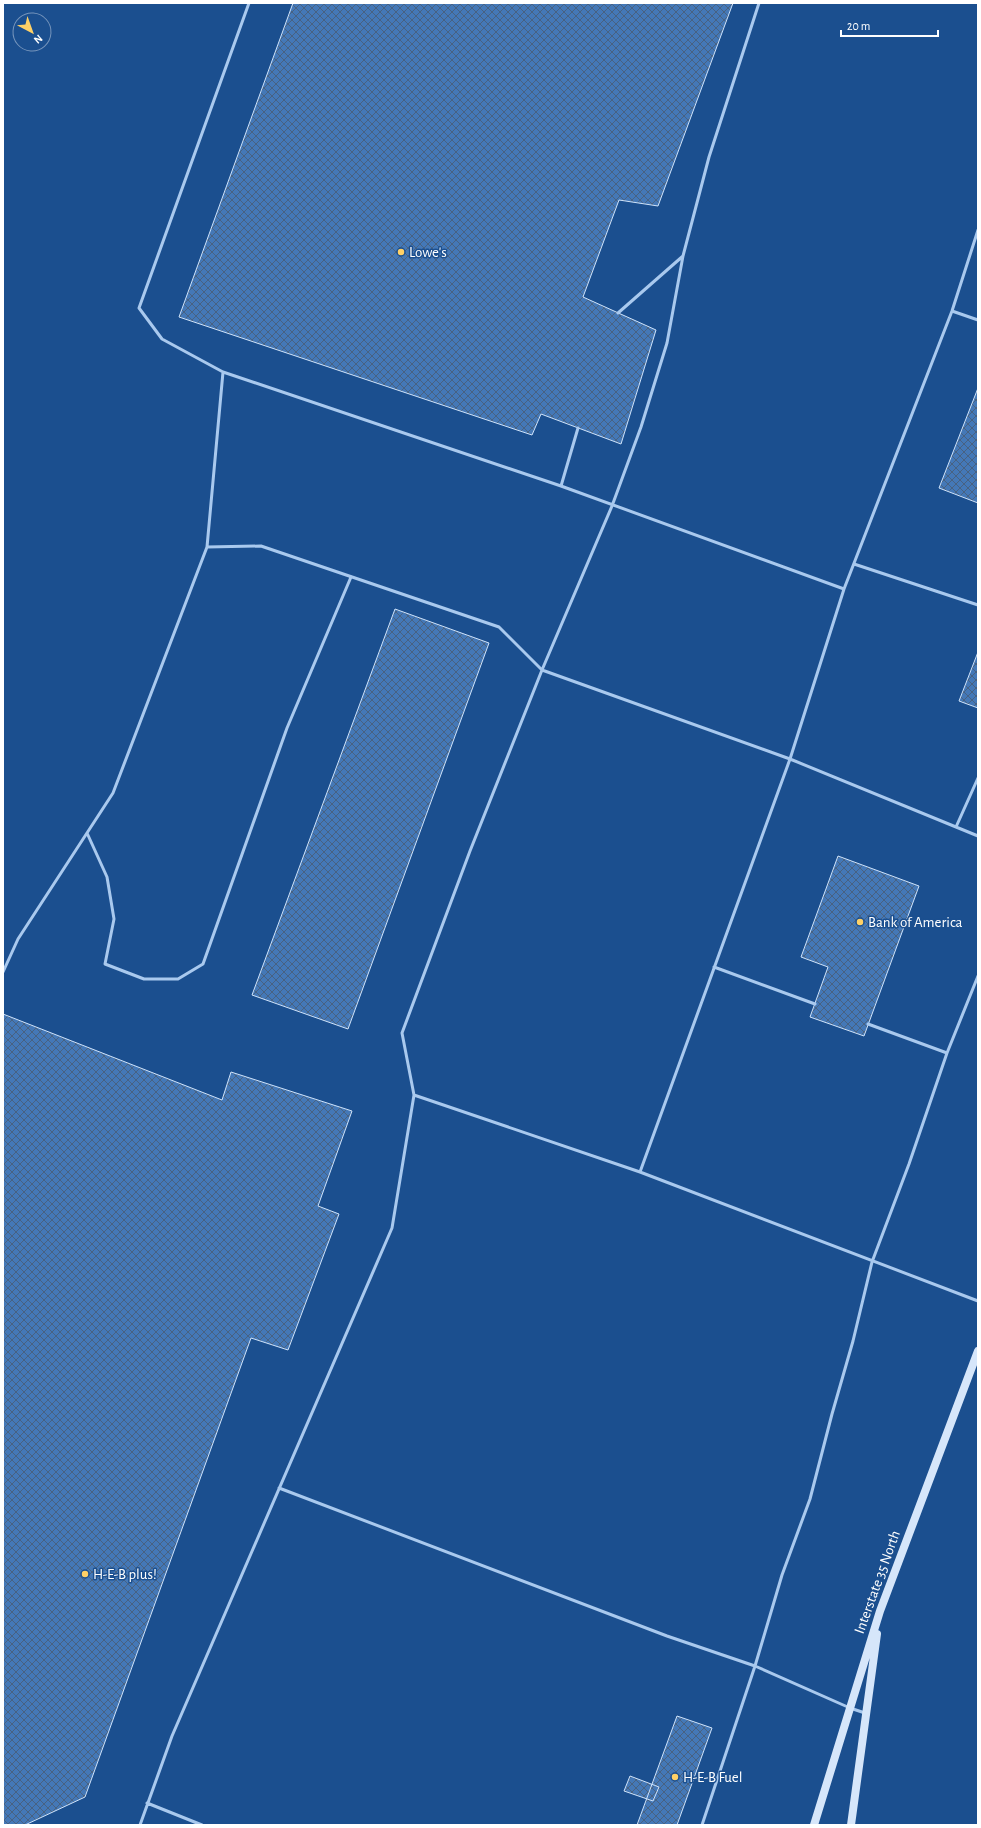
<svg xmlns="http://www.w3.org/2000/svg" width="981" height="1828" font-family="'Alegreya Sans',sans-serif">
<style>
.building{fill:url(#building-cross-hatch);stroke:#cfe3fa}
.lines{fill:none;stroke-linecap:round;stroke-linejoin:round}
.service{stroke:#a9c9ee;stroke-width:3}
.secondary{stroke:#d6e6fa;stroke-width:8}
.poi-dot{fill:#ffd166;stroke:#1b4f8f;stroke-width:1.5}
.labels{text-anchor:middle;stroke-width:3;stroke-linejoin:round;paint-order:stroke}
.poi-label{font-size:15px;fill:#fff;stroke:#1b4f8f;text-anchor:start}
.street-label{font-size:15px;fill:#fff;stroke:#1b4f8f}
</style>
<defs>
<pattern id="building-cross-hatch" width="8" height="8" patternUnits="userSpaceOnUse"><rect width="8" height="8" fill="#4478b7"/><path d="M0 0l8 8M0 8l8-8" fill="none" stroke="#486282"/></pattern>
</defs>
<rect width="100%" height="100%" fill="#1b4f8f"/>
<path class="building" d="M293,3H733L658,206L619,200L583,297L656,330L621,444L541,414L532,435L179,317Z
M978,388V503L939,488Z
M395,609L489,643L348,1029L252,995Z
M978,652V708L959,701Z
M838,856L919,886L864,1036L810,1017L828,967L801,957Z
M3,1014L222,1100L231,1072L352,1111L318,1206L339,1214L288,1350L251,1338L85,1797L25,1825H3Z
M677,1716L712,1728L677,1825H637Z
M630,1776L659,1787L653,1801L624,1791Z"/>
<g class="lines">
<path class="service" d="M249,3L139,308L162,339L223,372L561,486L844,589
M978,230L952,311L844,589L790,759L640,1172L978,1301
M952,311L978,320
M618,313L683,256
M223,372L207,547L261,546L499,627L542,670L790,759L978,836
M561,486L578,428
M854,564L978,605
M956,827L978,778
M87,833L107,877L114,919L105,964L144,979H178L203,964L287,728L351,577
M714,967L815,1004
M3,972L18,939L113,793L207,547
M868,1024L947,1053
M414,1095L640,1172
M279,1488L667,1636L755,1666L850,1708L865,1713
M147,1803L202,1825
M140,1825L172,1736L392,1228L414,1095L402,1033L470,851L542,670L612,506L641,427L667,343L683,256L709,157L759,3
M702,1825L755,1666L782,1575L810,1499L832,1414L853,1341L872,1262L909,1164L947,1053L978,976"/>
<path class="secondary" d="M814,1825L880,1611L978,1351
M851,1825L877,1634"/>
</g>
<g class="poi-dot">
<circle cx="401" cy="252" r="4"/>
<circle cx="860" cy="922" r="4"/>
<circle cx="85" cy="1574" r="4"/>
<circle cx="675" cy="1777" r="4"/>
</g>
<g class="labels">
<g class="poi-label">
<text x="409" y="257">Lowe's</text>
<text x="868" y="927">Bank of America</text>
<text x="93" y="1579">H-E-B plus!</text>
<text x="683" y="1782">H-E-B Fuel</text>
</g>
<g class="street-label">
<text transform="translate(877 1582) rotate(-70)" y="5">Interstate 35 North</text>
</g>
</g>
<rect width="981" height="1828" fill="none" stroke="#ffffff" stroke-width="8"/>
<g transform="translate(32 32) rotate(139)"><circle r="19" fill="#1b4f8f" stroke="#7695bc"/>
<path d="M0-3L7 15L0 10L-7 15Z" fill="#ffd166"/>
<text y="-6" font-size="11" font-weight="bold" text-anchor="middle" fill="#ffffff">N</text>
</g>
<path d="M841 30v6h97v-6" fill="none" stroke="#ffffff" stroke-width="2"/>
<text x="847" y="30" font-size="12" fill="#ffffff" stroke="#1b4f8f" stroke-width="3" paint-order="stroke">20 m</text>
</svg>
